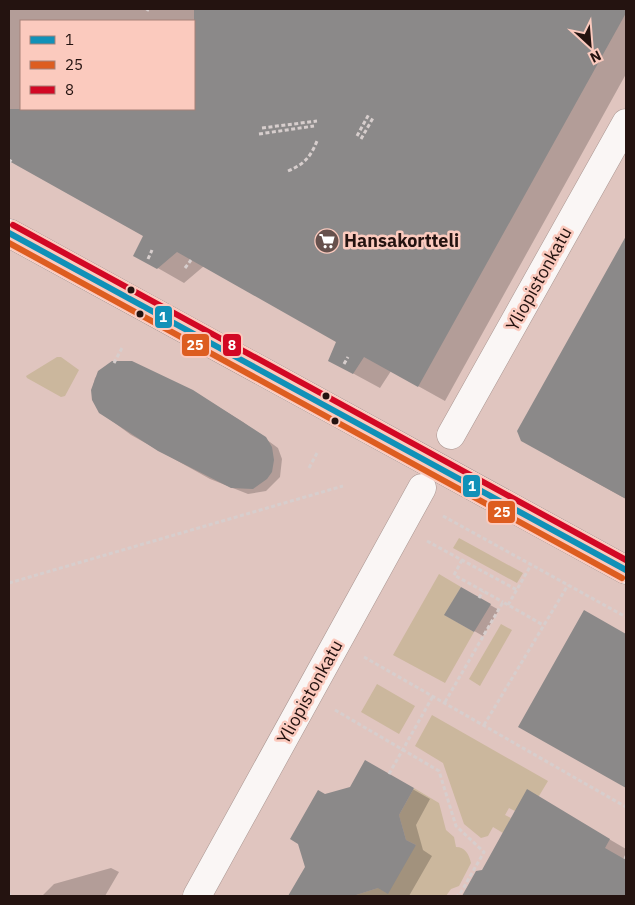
<svg xmlns="http://www.w3.org/2000/svg" width="635" height="905" font-family="'IBM Plex Sans',sans-serif">
<style>
.green{fill:#cbb79d}
.shadow{fill:#0003;fill-rule:evenodd}
.building{fill:#8b8989}
.lines{fill:none;stroke-linecap:round;stroke-linejoin:round}
.pedestrian-casing{stroke:#a99590;stroke-width:29}
.minor-casing{stroke:#a99590;stroke-width:29}
.path{stroke:#d7cecd;stroke-width:3;stroke-dasharray:4 2.5;stroke-linecap:butt}
.pedestrian{stroke:#faf6f5;stroke-width:28}
.minor{stroke:#faf6f5;stroke-width:28}
.bus-1-casing{stroke:#fbcabe;stroke-width:10}
.bus-2-casing{stroke:#fbcabe;stroke-width:10}
.bus-3-casing{stroke:#fbcabe;stroke-width:10}
.bus-1{stroke:#1191b8;stroke-width:6}
.bus-2{stroke:#dd5d20;stroke-width:6}
.bus-3{stroke:#d20824;stroke-width:6}
.bus-dot{fill:#241310;stroke:#fbcabe;stroke-width:2}
.labels{text-anchor:middle;stroke-width:5;stroke-linejoin:round;paint-order:stroke}
.poi-label{font-size:18px;font-weight:bold;fill:#241310;stroke:#fbcabe;text-anchor:start}
.street-label{font-size:18px;fill:#241310;stroke:#fbcabe}
.line-badge{stroke:#fbcabe;stroke-width:2}
.badge-label{font-size:14px;text-anchor:middle;font-weight:bold;fill:#fff}
</style>
<rect width="100%" height="100%" fill="#e0c5bf"/>
<path class="green" d="M57,357H61L79,370L65,396L61,397L27,378L26,376Z
M459,538L523,573L517,583L453,548Z
M439,574L461,587L445,615L474,632L445,683L393,655Z
M501,624L512,630L480,686L469,679Z
M377,684L415,706L399,734L361,712Z
M432,715L548,781L539,796L515,811L509,808L505,815L511,818L503,833L493,827L488,836L481,838L464,824L443,763L415,746Z
M414,788L439,803L446,830L454,837L456,847C465,847 469,854 471,863L459,886L451,889L446,896H353L378,888L416,845L406,840L399,815Z"/>
<path class="shadow" d="M9,9H626V74L445,401L391,371L380,388L356,375L330,360L338,341L204,266L184,283L135,255L145,236L9,160ZM21,21H194V109H21Z
M626,239V499L555,460L518,431Z
M110,364L192,391L243,422L278,448L282,459L280,477L266,491L248,494L210,479L131,435L100,412L92,390L95,378Z
M462,589L499,610L483,636L446,615Z
M584,612L626,635V787L545,741Z
M365,762L430,799L416,825L423,850L432,856L409,896H296L291,894L306,867L325,795L351,788Z
M527,791L626,849V896H463L477,872L483,871Z
M111,868L119,872L105,896H42L54,884Z"/>
<path class="building" d="M194,9H626V13L418,387L364,357L353,374L328,361L336,342L177,252L157,269L133,256L143,236L9,161V109H194Z
M626,236V499L521,441L517,431Z
M112,361H132L193,390L266,437L272,447L274,460L272,472L267,479L253,489L231,488L158,451L99,413L92,400L91,390L98,371Z
M461,587L491,604L474,632L444,615Z
M584,610L626,634V788L518,727Z
M365,760L414,788L399,815L406,840L416,845L388,894L378,888L353,896H288L305,867L298,844L290,839L318,790L325,794L350,787Z
M527,789L610,839L605,848L626,860V896H462L476,871L482,870Z"/>
<g class="lines">
<defs>
<path id="pedestrian" d="M451,435L626,123
M197,896L422,488"/>
<path id="minor" d="M9,233L626,570"/>
</defs>
<use href="#pedestrian" class="pedestrian-casing"/>
<use href="#minor" class="minor-casing"/>
<path class="path" d="M147,11L148,9
M262,128L317,121
M259,134L314,126
M357,136L369,114
M361,139L373,118
M9,163L12,158
M288,171C304,164 310,158 317,141
M148,259L152,250
M185,268L191,260
M114,363L123,346
M344,364L348,357
M309,468L317,453
M443,516L626,617
M427,541L517,590
M462,560L454,575L503,602
M9,583L343,486
M479,598L483,591
M508,605L531,565
M364,657L626,807
M445,702L503,602L543,625
M335,710L439,771L456,826L484,852L460,894L457,896
M484,725L568,585
M389,774L433,696
M625,859L626,856
M9,893L10,896"/>
<use href="#pedestrian" class="pedestrian"/>
<use href="#minor" class="minor"/>
<defs>
<path id="bus-1" d="M9,233L626,570"/>
<path id="bus-2" d="M9,243L622,578"/>
<path id="bus-3" d="M13,225L626,560"/>
</defs>
<use href="#bus-1" class="bus-1-casing"/>
<use href="#bus-2" class="bus-2-casing"/>
<use href="#bus-3" class="bus-3-casing"/>
<use href="#bus-1" class="bus-1"/>
<use href="#bus-2" class="bus-2"/>
<use href="#bus-3" class="bus-3"/>
</g>
<defs>
<symbol id="supermarket-disc" viewBox="-11 -11 22 22"><circle r="9.5" fill="#66514d" stroke="#fbcabe"/><path d="M-6-5.5h2.5l.6 2H6L4.5 2H-2.5L-4.4-4H-6ZM-1.5 3.2a1.3 1.3 0 1 0 .1 0ZM3 3.2a1.3 1.3 0 1 0 .1 0Z" fill="#fff"/></symbol>
</defs>
<g fill-rule="evenodd">
<use href="#supermarket-disc" x="313" y="227" width="28" height="28"/>
</g>
<g class="bus-dot">
<circle cx="131" cy="290" r="4.5"/>
<circle cx="140" cy="314" r="4.5"/>
<circle cx="326" cy="396" r="4.5"/>
<circle cx="335" cy="421" r="4.5"/>
</g>
<g class="labels">
<g class="poi-label">
<text x="344" y="247">Hansakortteli</text>
</g>
<g class="street-label">
<text transform="translate(539 279) rotate(-61)" y="6">Yliopistonkatu</text>
<text transform="translate(310 692) rotate(-61)" y="6">Yliopistonkatu</text>
</g>
</g>
<g class="line-badge">
<rect x="154" y="305" width="19" height="24" rx="5" fill="#1191b8"/>
<rect x="222" y="333" width="20" height="24" rx="5" fill="#d20824"/>
<rect x="181" y="333" width="29" height="24" rx="5" fill="#dd5d20"/>
<rect x="462" y="474" width="19" height="24" rx="5" fill="#1191b8"/>
<rect x="487" y="500" width="29" height="24" rx="5" fill="#dd5d20"/>
</g>
<g class="badge-label">
<text x="163" y="322">1</text>
<text x="232" y="350">8</text>
<text x="195" y="350">25</text>
<text x="472" y="491">1</text>
<text x="502" y="517">25</text>
</g>
<rect width="635" height="905" fill="none" stroke="#241310" stroke-width="20"/>
<rect x="20" y="20" width="175" height="90" fill="#fbcabe" stroke="#a58178"/>
<rect x="30" y="36" width="25" height="8" fill="#1191b8" stroke="#a58178"/>
<text x="65" y="45" font-size="15" fill="#241310">1</text>
<rect x="30" y="61" width="25" height="8" fill="#dd5d20" stroke="#a58178"/>
<text x="65" y="70" font-size="15" fill="#241310">25</text>
<rect x="30" y="86" width="25" height="8" fill="#d20824" stroke="#a58178"/>
<text x="65" y="95" font-size="15" fill="#241310">8</text>
<g transform="translate(590 45) rotate(154)" stroke="#fbcabe" stroke-width="4" paint-order="stroke">
<path d="M0-4L9 19L0 12L-9 19Z" fill="#241310"/>
<text y="-8" font-size="14" font-weight="bold" text-anchor="middle" fill="#241310">N</text>
</g>
</svg>
